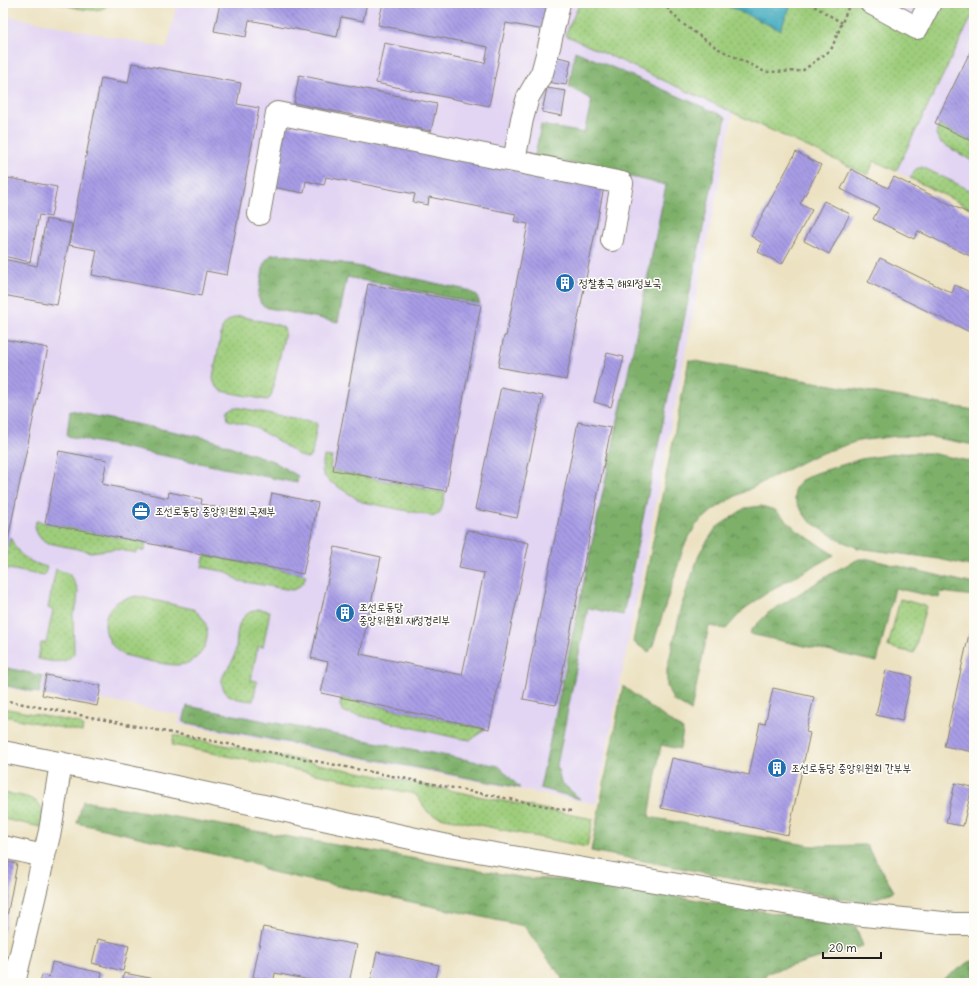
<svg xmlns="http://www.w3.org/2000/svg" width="977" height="986" font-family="Delius,'Poor Story',sans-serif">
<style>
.built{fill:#e2d4f3}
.grass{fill:url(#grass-dots);stroke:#5d744c}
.forest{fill:url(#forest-crowns);stroke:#4d6644}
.water{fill:url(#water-ripples);stroke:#2d626c}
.building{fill:url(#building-back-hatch)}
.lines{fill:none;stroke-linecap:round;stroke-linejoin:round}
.minor-casing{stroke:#847f6f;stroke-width:24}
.path{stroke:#847f6f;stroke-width:2.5;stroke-dasharray:3 3;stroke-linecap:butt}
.minor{stroke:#fff;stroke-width:22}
.labels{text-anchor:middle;stroke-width:3.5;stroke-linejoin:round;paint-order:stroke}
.poi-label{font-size:11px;fill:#1c1c1c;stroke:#fdfcf7;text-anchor:start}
</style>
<defs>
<pattern id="grass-dots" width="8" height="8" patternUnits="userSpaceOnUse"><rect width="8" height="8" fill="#9ecd7b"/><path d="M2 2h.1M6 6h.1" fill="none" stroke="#88af6a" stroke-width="1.8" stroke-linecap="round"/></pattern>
<pattern id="forest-crowns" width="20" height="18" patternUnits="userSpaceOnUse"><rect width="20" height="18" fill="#7eb06b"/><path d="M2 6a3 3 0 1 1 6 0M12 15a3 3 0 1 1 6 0" fill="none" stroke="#668e57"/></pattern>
<pattern id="water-ripples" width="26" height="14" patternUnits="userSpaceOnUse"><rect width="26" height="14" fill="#3ea9bd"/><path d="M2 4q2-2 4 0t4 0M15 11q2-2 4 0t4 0" fill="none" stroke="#338999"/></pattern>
<pattern id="building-back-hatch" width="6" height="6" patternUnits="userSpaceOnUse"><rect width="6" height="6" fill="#a89de6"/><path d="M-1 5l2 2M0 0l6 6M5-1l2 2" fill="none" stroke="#887fba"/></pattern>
</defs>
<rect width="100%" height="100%" fill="#fdfcf7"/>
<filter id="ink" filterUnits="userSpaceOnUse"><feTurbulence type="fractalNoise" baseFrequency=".025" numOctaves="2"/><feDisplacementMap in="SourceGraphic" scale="8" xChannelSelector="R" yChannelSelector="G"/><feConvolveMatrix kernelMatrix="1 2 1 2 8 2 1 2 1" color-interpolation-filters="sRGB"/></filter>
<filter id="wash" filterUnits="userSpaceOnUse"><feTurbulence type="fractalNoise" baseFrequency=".012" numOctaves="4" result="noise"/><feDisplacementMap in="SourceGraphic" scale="16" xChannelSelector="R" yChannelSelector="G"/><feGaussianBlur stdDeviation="0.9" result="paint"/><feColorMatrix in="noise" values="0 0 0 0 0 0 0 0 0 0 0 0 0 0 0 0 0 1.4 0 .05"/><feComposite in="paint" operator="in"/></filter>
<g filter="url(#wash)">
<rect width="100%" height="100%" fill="#ece2c2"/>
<path class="built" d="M177,3H974V210L875,161L868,175L733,113L596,804L178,724L180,715L139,707L99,699L97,706L3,687V15L167,48Z"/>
<path class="grass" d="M58,3H109C102,17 70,6 58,3Z
M580,3H871L917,28L930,3H963L974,9V12L896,171L874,161L868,175L565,35Z
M939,125L974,142V162L940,142L936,134Z
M922,167L974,192V210L910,178L916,169Z
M240,316L278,325L284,328L285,332L272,393L270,398L267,400L222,391C216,387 214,385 213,377L222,329C225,321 232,318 240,316Z
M234,407L316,422L317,425L312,453L310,457L307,458L300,456L275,439L252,426L228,420L227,412L229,409Z
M324,456L332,457L330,470L445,493L442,508L439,514L434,516L362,502L329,481L324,476L322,470Z
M36,521L146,543L144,551L137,550L136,553L114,549L91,552L49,543L42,540L38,535L35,528Z
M10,537C19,556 27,562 47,567L44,576L4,568Z
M205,555L306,575C304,583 300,588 292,590L239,581L227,572L202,567Z
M56,569L69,574L76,585L78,591L77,604L73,614L74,653C65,666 51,661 38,659L41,643H46L53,610L48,608Z
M136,596L193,609C202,615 209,625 207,637C206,644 204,649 200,654C195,659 191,662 185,664C171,668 138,658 124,655C104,645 97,615 117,602C123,599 129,598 136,596Z
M900,599L926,606L914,653L888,647Z
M258,609L270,611L263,647L258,646L251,680L257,681L253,701C243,700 227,699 223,688C218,676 230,668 234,657C238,646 235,631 241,621C245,614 251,611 258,609Z
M341,698L485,729L471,740L457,738L344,712L340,706Z
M3,708L80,723L83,726L82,732L3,716Z
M174,735L593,819L587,847L435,816L428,812L415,794L172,745Z
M3,793C17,795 43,796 43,815C43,819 41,823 41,827L3,819Z"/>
<path class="forest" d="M575,51L726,117L623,615L588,608L557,765L561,782L580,799L540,788L632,355L666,185L535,155L541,125L584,133L592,100L569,87Z
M279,254L342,263L453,287L468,290L477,296L480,304L347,277L338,322L268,308L261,304L258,296L263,269L266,260L271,255Z
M689,360L974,410V445L931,437L897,436L858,441L814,456L734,497L713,510L696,525L684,546L653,645L649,652L633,642Z
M70,411L206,438L273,461L298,476L297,483L67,436Z
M900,453H930L974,462V567L939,559L858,548L839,540L809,521L799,507L795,499L794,490L800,481L813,474L861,459Z
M761,506L775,510L798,531L834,555L771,590L743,610L726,629L709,626L691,711L673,700L667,686V669L683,601L700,552L716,528L745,508Z
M859,559H869L974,584V596L941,592L939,598L895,588L877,662L750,634L751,630L768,613L837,570Z
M3,667L43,676L39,693L3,685Z
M623,686L650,707L683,730L680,749L661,745L649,817L812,846L866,845L894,891L865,903L591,851Z
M187,706L499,766L520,788L183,722Z
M83,801L525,878L593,882L856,927L863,946L811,960L767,973L762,983H561L562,978L524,926L267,871L256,864L77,823Z
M974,959V983H941L942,980Z"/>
<path class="water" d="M721,3H792L780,30Z"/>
<g id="blocks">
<path class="building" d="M220,3L229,5L230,3H367L363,21L341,17L337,37L249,20L246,37L214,31Z
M383,3H549L544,30L506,23L489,106L376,83L384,43L485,63L488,47L378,25Z
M963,3H974V9Z
M974,44V142L935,123Z
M553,56L571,60L566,85L547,82Z
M132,63L241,83L237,104L259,108L227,275L206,271L201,296L92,275L97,250L69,245L101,78L128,83Z
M299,75L437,104L431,131L294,103Z
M547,88L566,91L562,116L542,112Z
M284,125L544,176V178L572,184L604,187L566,380L498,367L504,336H506L528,224L514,221L516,214L429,197L428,205L413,202L415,194L326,177L324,185L306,181L304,193L272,187Z
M796,152L821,165L800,204L812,210L782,264L758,252L762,243L751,236Z
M851,169L888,188L894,177L974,216V253L972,257L918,231L914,239L873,219L879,208L841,189Z
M3,177L57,187L51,217L39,215L30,262L3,256Z
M824,201L850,214L829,254L804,241Z
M46,219L72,224L57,305L3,295V259L37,266Z
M880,258L952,293L955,285L974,294V334L868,282Z
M368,284L481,305L446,491L333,470Z
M3,339L48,348L4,558H3Z
M607,353L624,357L611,407L594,402Z
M501,387L543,396L517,518L475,509Z
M578,422L611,428L556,705L523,699Z
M59,451L107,460L102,484L168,498L169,492L202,499L201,504L267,518L272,493L318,503L303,574L45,523Z
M467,530L529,543L489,729L321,693L328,662L311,658L335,547L381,557L360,654L462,675L484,573L459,568Z
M969,634L974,635V752L944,746Z
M886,670L912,676L902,721L876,715Z
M46,675L101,686L97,706L42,695Z
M773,688L814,697L806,732L810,733L788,835L661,808L672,758L749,775L760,723L765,724Z
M955,783L972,787L963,826L946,823Z
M3,861L17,864L4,932H3Z
M263,927L357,945L349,983H325L275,973L274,980L253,977Z
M98,939L129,946L123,971L92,963Z
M377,952L439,965L435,983H370Z
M52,962L102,973L100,983H40L42,975L49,977Z
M124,973L160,980L159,983H122Z"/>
</g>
</g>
<g filter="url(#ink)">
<use href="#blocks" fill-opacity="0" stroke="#847f6f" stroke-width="1"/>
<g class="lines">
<defs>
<path id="minor" d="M871,3L917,28L930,3
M514,161L522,119L528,97L542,73L549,47L559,3
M259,214L277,113L622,183L612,240
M3,752L125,776L448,846L844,913L953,924H974
M3,847L44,856L14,983
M44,856L50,831L61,763"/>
</defs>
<use href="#minor" class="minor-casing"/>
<path class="path" d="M663,3L680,22L717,48L765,72L802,71L831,50L850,3
M809,3L842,23
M3,700L571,811"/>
<use href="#minor" class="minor"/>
</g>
</g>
<defs>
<symbol id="building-disc" viewBox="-11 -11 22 22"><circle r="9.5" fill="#1f6fb2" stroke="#fdfcf7"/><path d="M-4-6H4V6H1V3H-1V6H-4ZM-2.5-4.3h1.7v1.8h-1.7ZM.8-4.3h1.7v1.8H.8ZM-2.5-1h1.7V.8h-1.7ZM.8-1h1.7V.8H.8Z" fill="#fff"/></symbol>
<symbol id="office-disc" viewBox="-11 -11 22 22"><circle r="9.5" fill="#1f6fb2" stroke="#fdfcf7"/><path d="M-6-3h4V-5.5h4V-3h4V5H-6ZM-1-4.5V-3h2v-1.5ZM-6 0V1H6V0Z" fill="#fff"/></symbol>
</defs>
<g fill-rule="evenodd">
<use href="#building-disc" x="554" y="272" width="22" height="22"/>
<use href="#office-disc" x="130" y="500" width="22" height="22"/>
<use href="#building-disc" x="334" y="602" width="22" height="22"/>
<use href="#building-disc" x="766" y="757" width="22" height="22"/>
</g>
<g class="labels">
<g class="poi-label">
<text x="579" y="287">정찰총국 해외정보국</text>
<text x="155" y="515">조선로동당 중앙위원회 국제부</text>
<text x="359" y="611">조선로동당<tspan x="359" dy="13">중앙위원회 재정경리부</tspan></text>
<text x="791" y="772">조선로동당 중앙위원회 간부부</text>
</g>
</g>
<rect width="977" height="986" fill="none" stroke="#fdfcf7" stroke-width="16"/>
<path d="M823 952v6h58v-6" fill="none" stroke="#1c1c1c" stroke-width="2"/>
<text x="829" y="952" font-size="12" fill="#1c1c1c" stroke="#fdfcf7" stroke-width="3" paint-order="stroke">20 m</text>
</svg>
